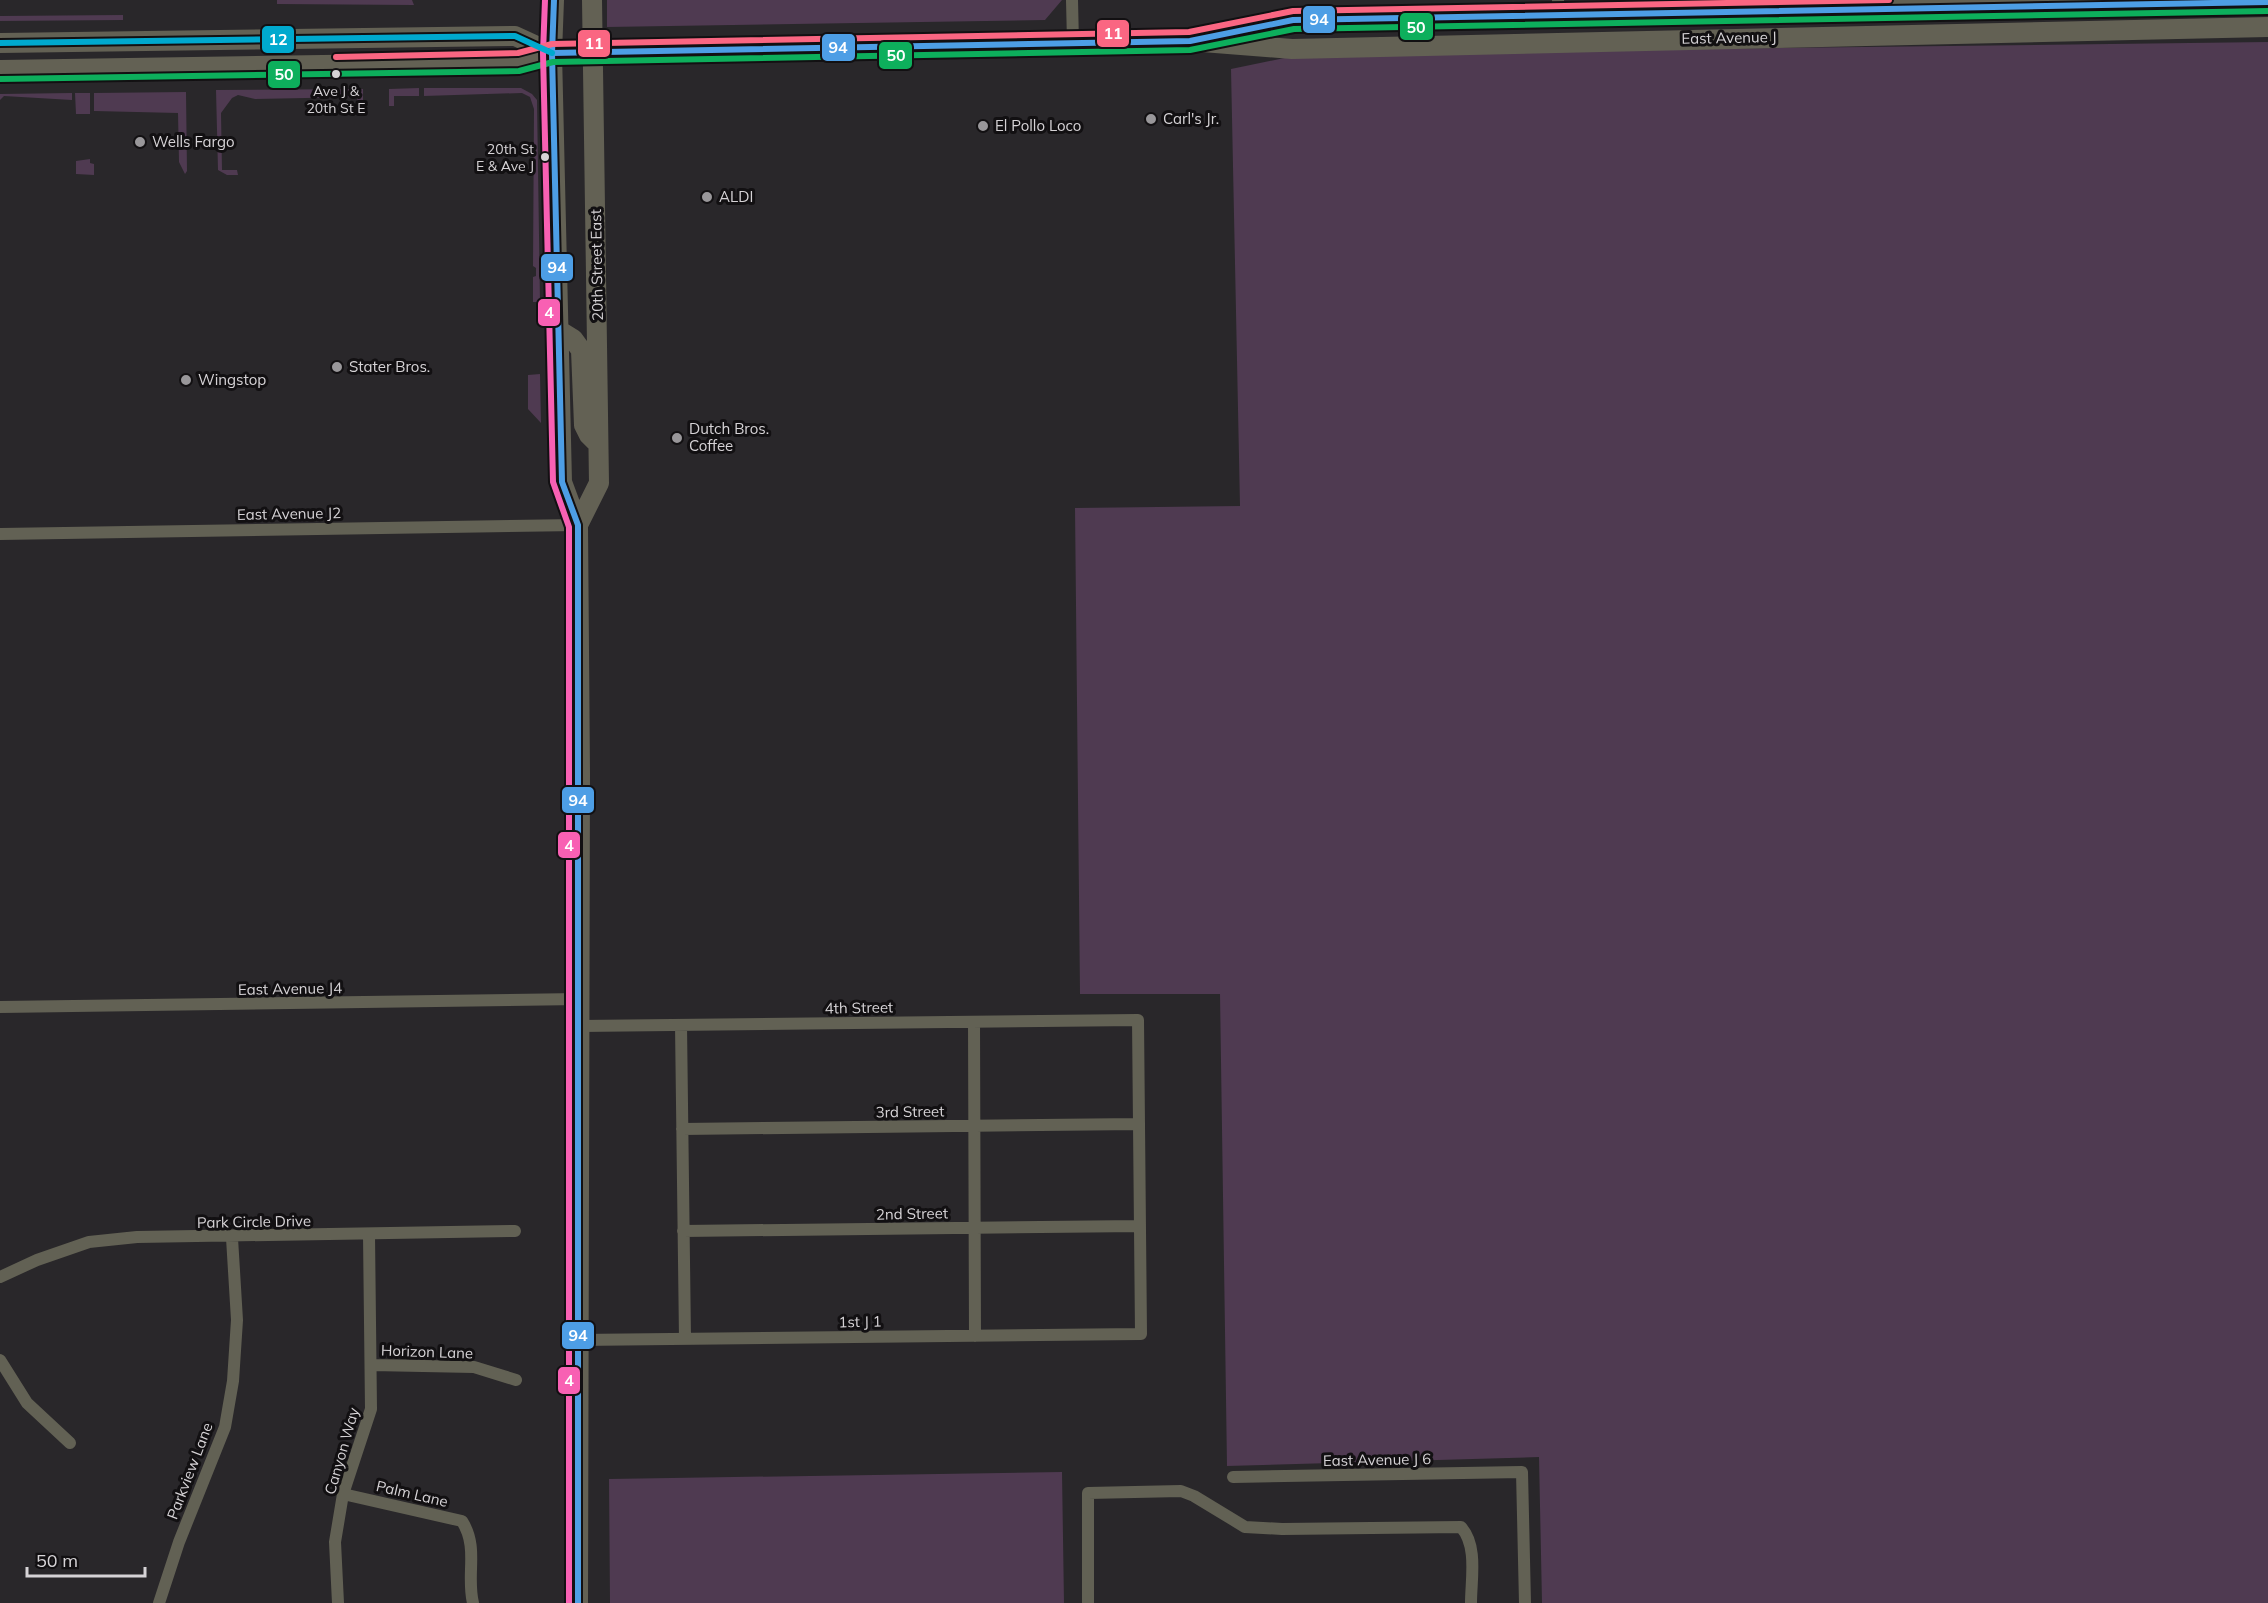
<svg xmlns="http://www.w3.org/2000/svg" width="2268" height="1603" font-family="Mulish,sans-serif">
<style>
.green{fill:#4f3a51}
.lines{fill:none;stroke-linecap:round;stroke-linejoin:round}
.street{stroke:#626154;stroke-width:12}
.primary{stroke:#636154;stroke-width:20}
.bus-1-casing{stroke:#121012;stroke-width:10}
.bus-2-casing{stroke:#121012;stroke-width:10}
.bus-3-casing{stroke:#121012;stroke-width:10}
.bus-4-casing{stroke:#121012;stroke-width:10}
.bus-5-casing{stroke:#121012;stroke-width:10}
.bus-1{stroke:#4d9ee5;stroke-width:6}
.bus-2{stroke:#0daf5c;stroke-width:6}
.bus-3{stroke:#f860b3;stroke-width:6}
.bus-4{stroke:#fa6682;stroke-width:6}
.bus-5{stroke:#00a9ce;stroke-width:6}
.bus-dot{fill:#d6d3d6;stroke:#121012;stroke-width:2}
.poi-dot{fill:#99979a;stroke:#121012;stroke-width:2}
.labels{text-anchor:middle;stroke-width:6;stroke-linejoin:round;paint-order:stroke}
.bus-label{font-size:14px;fill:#d6d3d6;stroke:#121012}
.street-label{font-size:15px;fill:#d6d3d6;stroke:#121012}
.poi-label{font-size:15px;fill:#d6d3d6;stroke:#121012;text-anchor:start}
.line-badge{stroke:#121012;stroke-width:2}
.badge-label{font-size:16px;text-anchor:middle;font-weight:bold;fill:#fff}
</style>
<rect width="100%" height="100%" fill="#29272a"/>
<path class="green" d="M277,0H412L414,5L277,4Z
M607,0H1062L1045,20L607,27Z
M123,15V20L0,21V16Z
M2268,42V1603H1542L1539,1457L1227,1466L1220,994H1080L1075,508L1240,506L1231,69L1304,54Z
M419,88V96H394V106H389V89Z
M424,88H521L532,94L537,100L540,302H533V277L536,276V268L533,266L534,109L530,97L522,93L424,96Z
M363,89V107H358L357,97L255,99L238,95L232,98L221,113L222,170H237L238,175H227L218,170L216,90Z
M186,92L187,171L185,174L179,162L178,113L94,111V93Z
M72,93V100L4,96L0,100V94Z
M75,93H90V114H76Z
M90,159V163L94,164V175L76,174V161Z
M540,374L541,423L528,409V375Z
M1062,1472L1064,1603H610L609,1479Z"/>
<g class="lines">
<path class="street" d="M1072,0L1073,42
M1558,0L1559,14
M0,534L578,525
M0,1007L580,999
M974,1022L975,1336
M681,1025L685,1339
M682,1129L1139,1124
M683,1231L1140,1226
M0,1277L37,1260L89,1242L137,1237L515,1231
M578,1340L1141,1334L1138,1020L580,1026
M0,1360L27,1403L70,1443
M372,1365L474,1367L516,1380
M1233,1477L1522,1472L1525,1603
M343,1494L462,1521C479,1548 466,1574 473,1603
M159,1603L179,1542L225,1427L233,1381L237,1320L232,1238
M338,1603L335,1542L343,1494L371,1409L369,1235
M1088,1603V1493L1181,1491L1194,1496L1245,1527L1282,1529L1461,1527C1478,1546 1471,1579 1471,1603"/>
<path class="primary" d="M554,0L552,53L562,482L578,525L580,774L578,1603
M1213,36L1293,20L2268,2
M0,43L515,36L552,53
M0,70L519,62L552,53L1190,41L1292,49L2268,27
M560,331L573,339L581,350L584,425L589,435L598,444
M578,525L599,483L592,0"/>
<defs>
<path id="bus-1" d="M554,0L552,53L562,482L578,525V1603
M552,53L1190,41L1293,20L2268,2"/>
<path id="bus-2" d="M0,79L519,71L553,62L1190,50L1294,29L2268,11"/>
<path id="bus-3" d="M545,0L543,53L553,482L569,527V1603"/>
<path id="bus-4" d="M336,57L518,53L552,44L1189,32L1293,11L1889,0"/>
<path id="bus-5" d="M0,43L515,36L552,53"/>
</defs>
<use href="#bus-1" class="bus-1-casing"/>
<use href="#bus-2" class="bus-2-casing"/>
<use href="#bus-3" class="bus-3-casing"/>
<use href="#bus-4" class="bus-4-casing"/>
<use href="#bus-5" class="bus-5-casing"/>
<use href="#bus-1" class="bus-1"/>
<use href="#bus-2" class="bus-2"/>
<use href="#bus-3" class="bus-3"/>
<use href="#bus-4" class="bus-4"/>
<use href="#bus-5" class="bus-5"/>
</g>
<g class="bus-dot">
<circle cx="336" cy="74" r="5"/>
<circle cx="545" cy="157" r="5"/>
</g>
<g class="poi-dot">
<circle cx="1151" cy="119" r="6"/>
<circle cx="983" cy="126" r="6"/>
<circle cx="140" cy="142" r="6"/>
<circle cx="707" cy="197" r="6"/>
<circle cx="337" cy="367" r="6"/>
<circle cx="186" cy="380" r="6"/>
<circle cx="677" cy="438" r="6"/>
</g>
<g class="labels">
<g class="bus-label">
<text x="336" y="96">Ave J &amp;<tspan x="336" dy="17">20th St E</tspan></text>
<text x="534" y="154" text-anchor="end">20th St<tspan x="534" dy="17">E &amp; Ave J</tspan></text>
</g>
<g class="street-label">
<text transform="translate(1729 38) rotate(-1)" y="5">East Avenue J</text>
<text transform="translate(597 265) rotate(-91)" y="5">20th Street East</text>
<text transform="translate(289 514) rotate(-1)" y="5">East Avenue J2</text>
<text transform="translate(290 989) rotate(-1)" y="5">East Avenue J4</text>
<text transform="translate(859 1008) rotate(-1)" y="5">4th Street</text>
<text transform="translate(910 1112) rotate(-1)" y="5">3rd Street</text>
<text transform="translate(912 1214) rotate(-1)" y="5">2nd Street</text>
<text transform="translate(254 1222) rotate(-1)" y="5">Park Circle Drive</text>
<text transform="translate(860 1322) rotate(-1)" y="5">1st J 1</text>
<text transform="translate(427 1352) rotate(2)" y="5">Horizon Lane</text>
<text transform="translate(342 1451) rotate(-74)" y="5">Canyon Way</text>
<text transform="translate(1377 1460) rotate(-1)" y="5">East Avenue J 6</text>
<text transform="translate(190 1471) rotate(-69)" y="5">Parkview Lane</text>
<text transform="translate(412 1494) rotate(13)" y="5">Palm Lane</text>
</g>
<g class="poi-label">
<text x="1163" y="124">Carl's Jr.</text>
<text x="995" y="131">El Pollo Loco</text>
<text x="152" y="147">Wells Fargo</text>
<text x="719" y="202">ALDI</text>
<text x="349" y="372">Stater Bros.</text>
<text x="198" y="385">Wingstop</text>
<text x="689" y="434">Dutch Bros.<tspan x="689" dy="17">Coffee</tspan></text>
</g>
</g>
<g class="line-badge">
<rect x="1302" y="5" width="34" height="29" rx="6" fill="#4d9ee5"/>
<rect x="1399" y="12" width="35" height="29" rx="6" fill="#0daf5c"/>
<rect x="1096" y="19" width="34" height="29" rx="6" fill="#fa6682"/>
<rect x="261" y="25" width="34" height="29" rx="6" fill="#00a9ce"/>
<rect x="577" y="29" width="34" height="29" rx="6" fill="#fa6682"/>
<rect x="821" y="33" width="35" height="29" rx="6" fill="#4d9ee5"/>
<rect x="878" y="41" width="35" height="29" rx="6" fill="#0daf5c"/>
<rect x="267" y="60" width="34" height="29" rx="6" fill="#0daf5c"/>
<rect x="540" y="253" width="34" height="29" rx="6" fill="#4d9ee5"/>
<rect x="537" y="298" width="24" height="29" rx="6" fill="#f860b3"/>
<rect x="561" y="786" width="34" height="28" rx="6" fill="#4d9ee5"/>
<rect x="557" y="831" width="24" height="28" rx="6" fill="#f860b3"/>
<rect x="561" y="1321" width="34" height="29" rx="6" fill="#4d9ee5"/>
<rect x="557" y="1366" width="24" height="29" rx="6" fill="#f860b3"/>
</g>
<g class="badge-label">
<text x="1319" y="25">94</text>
<text x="1416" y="33">50</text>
<text x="1113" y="39">11</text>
<text x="278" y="45">12</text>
<text x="594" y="49">11</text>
<text x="838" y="53">94</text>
<text x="896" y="61">50</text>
<text x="284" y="80">50</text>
<text x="557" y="273">94</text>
<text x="549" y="318">4</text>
<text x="578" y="806">94</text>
<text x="569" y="851">4</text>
<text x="578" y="1341">94</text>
<text x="569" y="1386">4</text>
</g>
<path d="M27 1567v9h118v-9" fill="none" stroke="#d6d3d6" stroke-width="3"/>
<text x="36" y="1567" font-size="18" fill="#d6d3d6" stroke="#121012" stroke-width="4.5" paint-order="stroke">50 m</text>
</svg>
